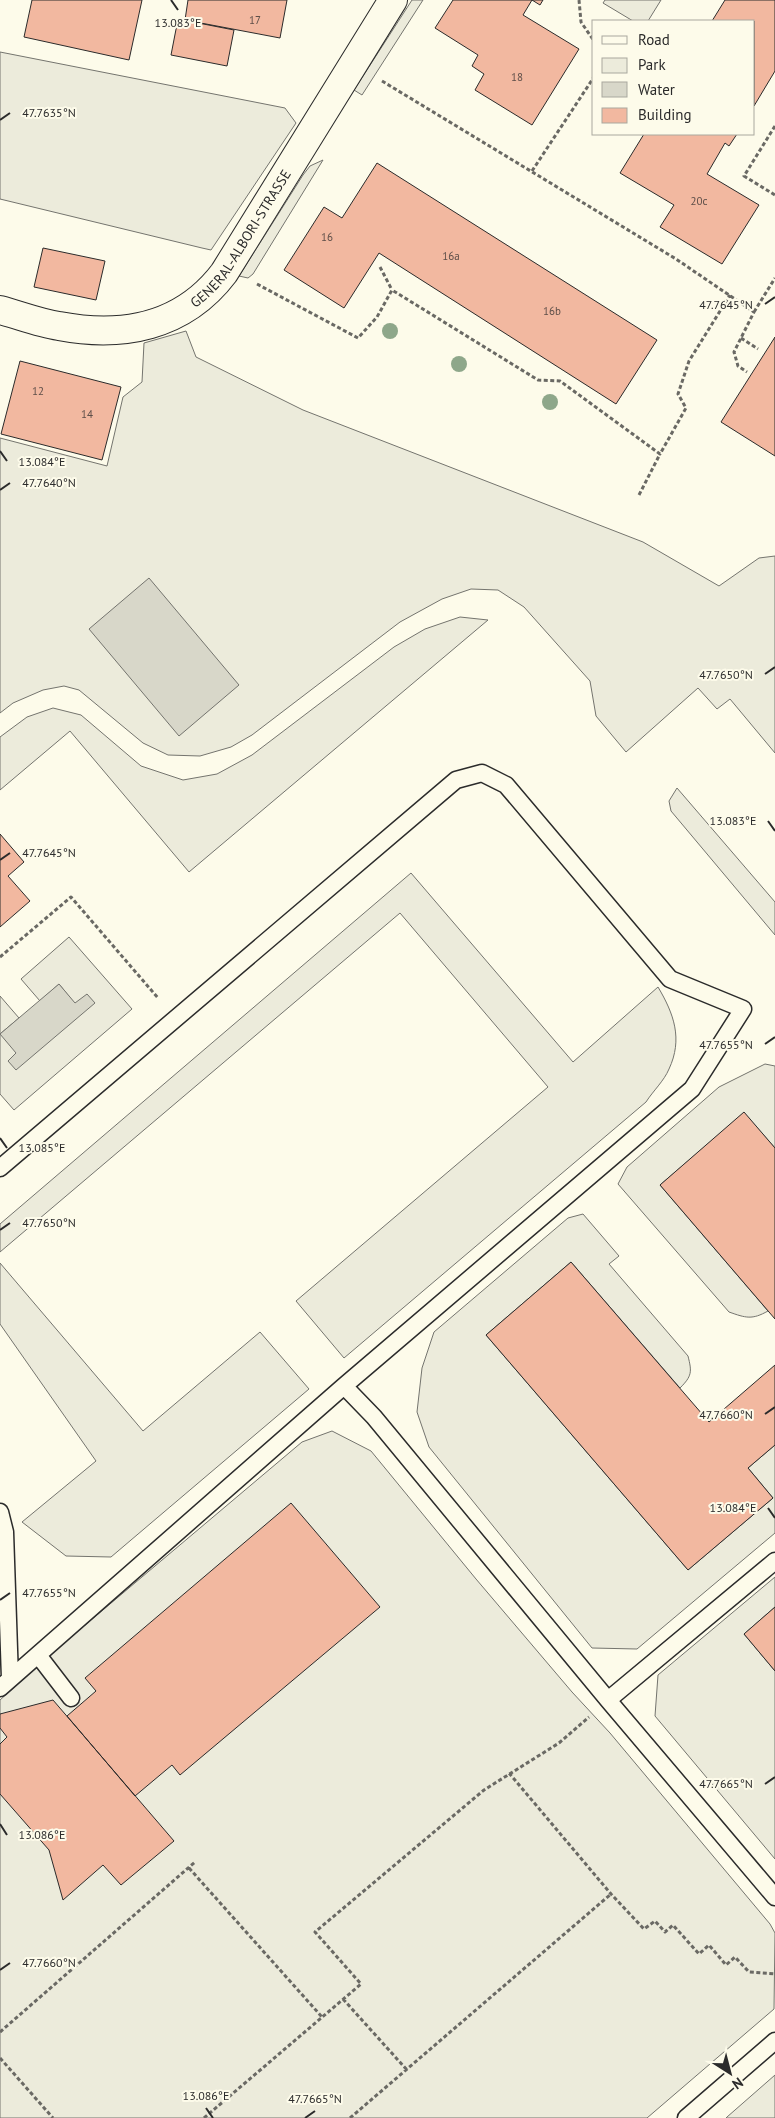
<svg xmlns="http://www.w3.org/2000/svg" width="775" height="2118" font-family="'PT Sans',sans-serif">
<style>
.green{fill:#ecebdb;stroke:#74746e}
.water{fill:#d8d7c9;stroke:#74746e}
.building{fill:#f2b8a0;stroke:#2b2b2b}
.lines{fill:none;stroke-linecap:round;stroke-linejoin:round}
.service-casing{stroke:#2b2b2b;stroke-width:19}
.minor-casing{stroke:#2b2b2b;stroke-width:30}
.path{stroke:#6a6964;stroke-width:3;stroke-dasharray:4 2.5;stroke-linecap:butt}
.service{stroke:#fdfbea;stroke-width:16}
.minor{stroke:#fdfbea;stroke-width:28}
.tree{fill:#8ea78a}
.ticks{fill:none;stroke:#2b2b2b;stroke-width:2}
.labels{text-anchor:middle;stroke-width:4;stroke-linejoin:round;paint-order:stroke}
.number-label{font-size:11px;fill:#5d4e48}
.street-label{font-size:14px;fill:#2b2b2b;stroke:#fdfbea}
.ticks-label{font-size:12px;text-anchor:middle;fill:#2b2b2b;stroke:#fdfbea;stroke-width:4;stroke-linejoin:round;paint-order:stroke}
</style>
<rect width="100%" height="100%" fill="#fdfbea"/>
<path class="green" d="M412,0H423L362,95L354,90Z
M605,0H661L648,21H633L603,3Z
M0,52L285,108L296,123L211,250L202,248L0,199Z
M323,160L253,274L248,278L239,276L303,175L310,166Z
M186,331L196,357L303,410L643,542L719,586L759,558L775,556V753L730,699L717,709L698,688L626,752L596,716L590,681L524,607L498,590L471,589L442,599L400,622L252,735L231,747L200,756L168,755L143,743L79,690L64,686L43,690L13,703L0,713V438L107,466L123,397L142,382L144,343Z
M460,617L488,620L189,872L70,731L0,790V737L27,717L53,708L81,715L141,766L183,780L217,774L252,755L394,647L425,629Z
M677,788L775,902V935L671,811L669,801Z
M411,873L573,1062L658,987C674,1014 683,1039 669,1069C664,1081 653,1091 646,1102L344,1358L296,1301L548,1087L400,913L0,1252V1224Z
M69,937L132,1009L14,1110L0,1094V996L19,1018L0,1034L75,1004L59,984L40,1001L21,979Z
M765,1064L775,1066V1148L744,1113L660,1185L768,1311C752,1320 746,1318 729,1312L618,1184L627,1167L719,1087Z
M583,1214L619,1256L609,1264L688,1356C692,1372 692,1376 680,1388L571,1262L486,1335L688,1570L773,1498L748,1468L775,1445V1533L637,1649L592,1648L429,1447L417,1412L422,1368L434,1332L568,1218Z
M0,1263L143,1431L260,1332L309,1389L111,1557L66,1556L22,1522L96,1461L0,1324Z
M332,1431L371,1451L476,1579L572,1692L610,1733L770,1924L775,1933L774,2009L647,2118H0V1700L59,1647L302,1442Z
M775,1577V1607L744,1634L775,1671V1859L655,1716L658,1675Z
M775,2075V2118H726L727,2117Z"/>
<path class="water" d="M149,578L239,685L179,736L89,629Z
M59,984L75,1003L87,994L95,1003L16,1070L8,1061L16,1053L0,1034Z"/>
<path class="building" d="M32,0H142L129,60L24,37Z
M188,0H287L280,38L185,20Z
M453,0H543L540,5L532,0L523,15L579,49L532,125L475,90L484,74L472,66L478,55L435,28Z
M725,0H775V71L754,106V21H712Z
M178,19L234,30L227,66L171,55Z
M644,134H737L729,146L725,143L707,174L759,205L722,264L660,227L674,205L620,173Z
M377,163L657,340L616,404L379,253L344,308L284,270L324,207L342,218Z
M43,248L105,261L96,300L34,287Z
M775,337V456L721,422Z
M20,361L121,387L102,460L1,434Z
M0,834L24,862L8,876L30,901L0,927Z
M744,1112L775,1148V1319L660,1185Z
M571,1262L709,1422L775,1365V1445L748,1468L773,1498L688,1570L486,1335Z
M291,1503L380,1607L180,1775L172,1765L135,1796L67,1716L96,1691L85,1678Z
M775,1607V1671L744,1634Z
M53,1700L174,1841L121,1885L103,1865L63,1900L49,1850L0,1794V1744L7,1737L0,1728V1714Z"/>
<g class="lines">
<defs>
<path id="service" d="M0,1168L456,780L482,773L506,785L670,979L743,1009L692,1089L344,1386L0,1688
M344,1386L374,1417L608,1700L775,1897
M0,1512L5,1532L10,1679
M38,1655L71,1698
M608,1700L775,1561
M686,2118L775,2041"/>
<g id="minor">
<path id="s1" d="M0,310C19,315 39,323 59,326C122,338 183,327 224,273L393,0"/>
</g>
</defs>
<use href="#service" class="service-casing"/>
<use href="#minor" class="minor-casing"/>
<path class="path" d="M579,0L581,22L594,41
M382,81L676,259L754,312L734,352L738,366L747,372
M775,126L744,176L775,195
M532,171L594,77
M380,267L392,290
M257,284L358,338L377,317L392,290L538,380L560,381L660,454L686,408L678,394L689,361L730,295
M754,312L775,278
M741,338L758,349
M639,495L660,454
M0,957L71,897L158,998
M509,1773L611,1894L644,1929L655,1921L665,1932L673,1925L699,1954L709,1945L726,1965L735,1957L749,1972L775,1974
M189,1868L322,2017
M343,1999L407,2070
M0,2032L195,1862
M0,2058L53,2118
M204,2118L361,1984L315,1932L484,1790L559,1743L589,1717
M350,2118L611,1894"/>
<use href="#service" class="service"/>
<use href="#minor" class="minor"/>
</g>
<g class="tree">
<circle cx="390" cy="331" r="8"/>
<circle cx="459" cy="364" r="8"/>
<circle cx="550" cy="402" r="8"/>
</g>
<path class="ticks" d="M171,0L178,10M0,120L10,113M765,304L775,297M0,451L7,461M0,490L10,483M765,674L775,667M768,821L775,831M0,860L10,853M765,1044L775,1037M0,1138L7,1148M0,1230L10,1223M765,1414L775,1407M768,1508L775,1518M0,1600L10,1593M765,1784L775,1777M0,1824L7,1835M0,1970L10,1963M206,2108L213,2118M305,2118L315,2111"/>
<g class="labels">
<g class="number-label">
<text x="255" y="24">17</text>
<text x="517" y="81">18</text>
<text x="699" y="205">20c</text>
<text x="327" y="241">16</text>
<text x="451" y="260">16a</text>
<text x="552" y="315">16b</text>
<text x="38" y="395">12</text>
<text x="87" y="418">14</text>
</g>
<g class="street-label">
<text dy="5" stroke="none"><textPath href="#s1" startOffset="282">GENERAL-ALBORI-STRASSE</textPath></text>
</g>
</g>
<g class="ticks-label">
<text x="178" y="27">13.083°E</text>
<text x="49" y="117">47.7635°N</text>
<text x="726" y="309">47.7645°N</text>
<text x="42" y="466">13.084°E</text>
<text x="49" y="487">47.7640°N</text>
<text x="726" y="679">47.7650°N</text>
<text x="733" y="825">13.083°E</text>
<text x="49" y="857">47.7645°N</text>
<text x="726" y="1049">47.7655°N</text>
<text x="42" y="1152">13.085°E</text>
<text x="49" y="1227">47.7650°N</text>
<text x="726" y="1419">47.7660°N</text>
<text x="733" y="1512">13.084°E</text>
<text x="49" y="1597">47.7655°N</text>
<text x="726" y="1788">47.7665°N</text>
<text x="42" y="1839">13.086°E</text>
<text x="49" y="1967">47.7660°N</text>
<text x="206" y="2100">13.086°E</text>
<text x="315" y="2103">47.7665°N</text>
</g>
<rect x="592" y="20" width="162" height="115" fill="#fdfbea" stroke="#a9a89e"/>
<rect x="602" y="36" width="25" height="8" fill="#fdfbea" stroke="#a9a89e"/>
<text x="638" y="45" font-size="15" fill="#2b2b2b">Road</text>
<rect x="602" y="58" width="25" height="15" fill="#ecebdb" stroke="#a9a89e"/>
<text x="638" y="70" font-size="15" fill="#2b2b2b">Park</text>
<rect x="602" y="82" width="25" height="15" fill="#d8d7c9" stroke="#a9a89e"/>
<text x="638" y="95" font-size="15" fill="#2b2b2b">Water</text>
<rect x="602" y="108" width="25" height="15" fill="#f2b8a0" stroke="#a9a89e"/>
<text x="638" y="120" font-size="15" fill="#2b2b2b">Building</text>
<g transform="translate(730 2073) rotate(144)" stroke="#fdfbea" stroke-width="4" paint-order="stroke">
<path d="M0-4L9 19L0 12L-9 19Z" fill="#2b2b2b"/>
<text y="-8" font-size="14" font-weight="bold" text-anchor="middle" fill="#2b2b2b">N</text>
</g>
</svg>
